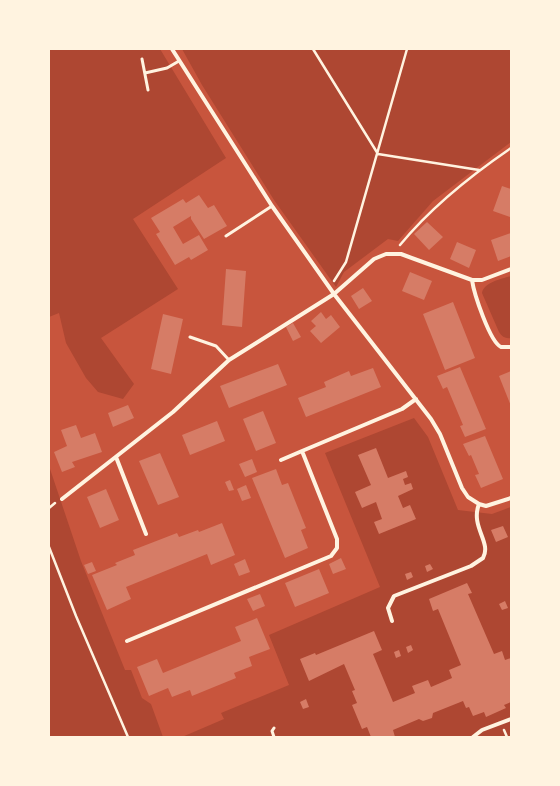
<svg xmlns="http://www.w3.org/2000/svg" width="560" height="786" font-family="Arial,sans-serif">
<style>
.green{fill:#ae4732}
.building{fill:#d67c66}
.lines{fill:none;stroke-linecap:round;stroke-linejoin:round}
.path{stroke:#fff3e0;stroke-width:2.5}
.service{stroke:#fff3e0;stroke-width:3}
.minor{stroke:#fff3e0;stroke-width:4}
</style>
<rect width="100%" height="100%" fill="#c8553d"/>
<path class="green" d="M49,49H160L226,158L133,219L178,289L101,338L134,384L123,399L98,392L86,378L66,343L59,313L49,317Z
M182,49H511V142L433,201L398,241L388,239L344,272L336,287L274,200L202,85Z
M511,276V338C506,339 502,337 499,332L482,293C484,282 502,279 511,276Z
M414,418L428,437L458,510L492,514L511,507V737H182L224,719L221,713L289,685L269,635L380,587L325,453Z
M49,466L81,561L125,670H131L142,698L151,704L163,737H49Z"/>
<path class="building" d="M502,186L511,189L510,217L493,211Z
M199,195L208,208L214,205L227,226L204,239L191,219V216L173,227L183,244L199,235L208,250L191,260L189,257L175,265L156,234L160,232L151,218L183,199L186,203Z
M427,222L443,237L429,250L414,234Z
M511,233V256L498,261L491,240Z
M457,242L476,250L469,268L450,259Z
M226,269L246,271L242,327L222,325Z
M410,272L432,281L424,300L402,291Z
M363,288L372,301L359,309L351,296Z
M453,302L475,358L445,370L423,314Z
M321,312L326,319L331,315L340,327L321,343L310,331L316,326L311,321Z
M163,314L183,319L171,374L151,369Z
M293,323L301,337L293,341L286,327Z
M278,364L287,385L229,408L220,386Z
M460,367L486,429L465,437L460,426L463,425L447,387L443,389L437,376Z
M373,368L381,387L306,417L298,398L326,387L324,382L349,371L351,376Z
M511,371V406L499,376Z
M128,405L134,418L113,427L108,413Z
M263,411L276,443L256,451L243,419Z
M217,421L225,441L190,455L182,435Z
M76,425L81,438L95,433L102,452L72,462L75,467L62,472L54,452L67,446L61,430Z
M485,436L503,479L481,488L475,475L479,474L471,455L469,456L463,444Z
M376,448L388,478L406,471L408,477L403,479L405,485L411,483L413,489L398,496L403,508L410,505L416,519L379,534L374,522L382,519L376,502L362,508L355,492L371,485L358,455Z
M160,453L179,497L158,505L139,461Z
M252,459L257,472L245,477L239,464Z
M276,469L282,485L288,483L306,528L301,530L308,548L285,558L252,478Z
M230,480L234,490L229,491L225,482Z
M246,485L251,498L242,501L237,489Z
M106,489L119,520L100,528L87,497Z
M222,523L235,555L211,565L207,554L126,587L131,599L107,610L92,575L117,565L115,563L135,555L133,550L177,533L179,537L198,530L199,532Z
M503,526L508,537L496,542L491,530Z
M341,558L346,569L333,574L329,564Z
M245,559L250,572L239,576L234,564Z
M92,562L96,571L88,574L84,565Z
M430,564L433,569L427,572L425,566Z
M319,569L329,593L295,607L285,583Z
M411,572L413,577L407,580L405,574Z
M467,583L472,593L468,594L494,654L502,651L505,660L511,658V702L504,705L506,708L486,717L484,712L473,716L469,707L466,708L463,701L433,713L432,718L423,721L419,719L393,730L395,737H371L367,727L362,729L352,705L357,703L352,691L355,690L344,664L309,681L300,659L315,653L316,655L374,631L382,650L373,654L393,702L415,693L412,686L428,680L431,687L452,678L449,670L461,665L438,609L433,611L429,599Z
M260,594L265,606L253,611L247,599Z
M505,601L508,608L502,610L499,604Z
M257,618L270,649L249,657L252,666L234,673L236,678L192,696L190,690L172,697L168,688L149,696L137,667L157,659L163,673L241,641L235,627Z
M411,645L413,650L408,653L406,647Z
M399,650L401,656L396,658L394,652Z
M306,699L309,707L303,709L300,702Z"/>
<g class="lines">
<path class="path" d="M313,49L378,154L479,170
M400,245C432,206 470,176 511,148
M334,281L346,262L407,49
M49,508L55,503
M49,547L76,616L128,737
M504,730L507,737"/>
<path class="service" d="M142,59L148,90
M145,73L167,68L179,61
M226,236L272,206
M190,337L216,346L229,360
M274,737L272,731L274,728"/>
<path class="minor" d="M172,49L272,206L334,294L431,419L440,434L462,488L468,497L479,504L486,506L511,498
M472,280C474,294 490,342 501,347H511
M116,457L146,534
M281,460L302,451
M62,499L173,412L229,360L334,294L374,259L386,254H401L472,280H482L511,269
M392,621L388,608L394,596L471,566L483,558C492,542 470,527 479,504
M127,641L331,556L337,548V539L302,451L402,409L416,399
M473,737L482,730L511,719"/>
</g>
<rect width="560" height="786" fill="none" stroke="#fff3e0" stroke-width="100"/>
</svg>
